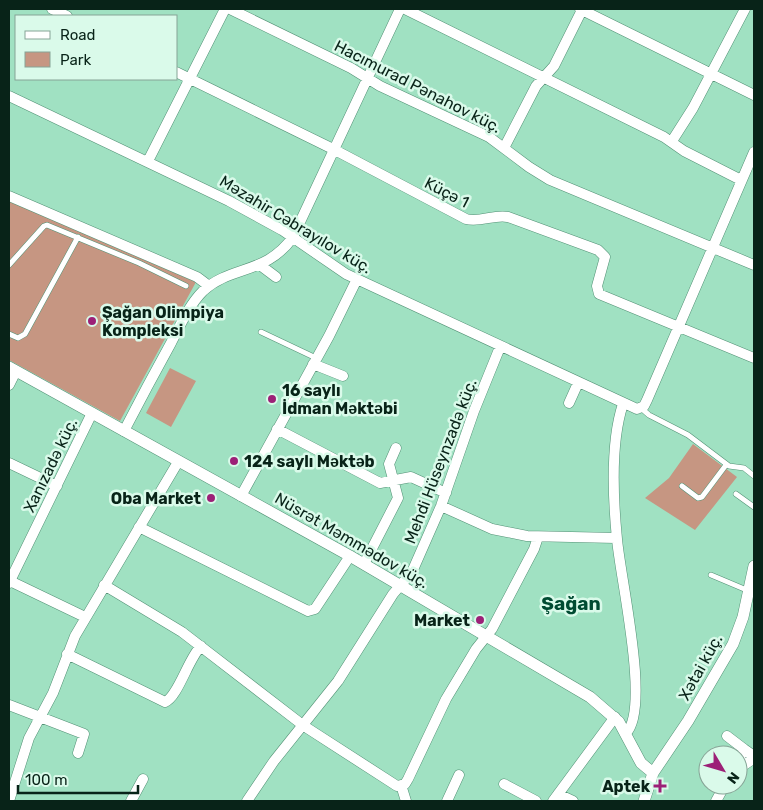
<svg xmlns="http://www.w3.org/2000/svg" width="763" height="810" font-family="Rubik,sans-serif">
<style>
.green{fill:#c69682}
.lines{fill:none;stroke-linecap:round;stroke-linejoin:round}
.service-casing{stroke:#529175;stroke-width:6}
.minor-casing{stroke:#529175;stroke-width:11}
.tertiary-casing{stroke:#529175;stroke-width:12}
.service{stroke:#fff;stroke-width:5}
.minor{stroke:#fff;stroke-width:10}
.tertiary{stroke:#fff;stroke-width:11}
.poi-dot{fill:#9c2077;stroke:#dafaea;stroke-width:2}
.labels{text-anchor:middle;stroke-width:5;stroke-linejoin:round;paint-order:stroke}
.street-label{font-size:16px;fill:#082318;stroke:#dafaea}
.poi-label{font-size:16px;font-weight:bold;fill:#082318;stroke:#dafaea;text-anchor:start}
.quarter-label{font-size:19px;font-weight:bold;fill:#004b32;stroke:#dafaea}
</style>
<rect width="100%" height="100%" fill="#a0e1c2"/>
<path class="green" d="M9,201L196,282L120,421L9,360Z
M170,368L196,381L171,427L146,413Z
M693,444L737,477L695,530L645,498L669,478Z"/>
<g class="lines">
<defs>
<path id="service" d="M9,265L44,226L47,225L139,263L186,286
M261,332L316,358
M9,334L18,338L25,334L78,237
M641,408L649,415L688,435L729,466L744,468L754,476
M682,486L698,498L702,497L726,465
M736,494L754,507
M711,575L749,591"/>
<path id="minor" d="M52,9L67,16
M230,9L351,68L380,86L489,137L529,167L550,180L754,265
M405,9L664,137L684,151L741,180
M580,9L754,95
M176,72L333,149L466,219C480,223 494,214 508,217L598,250L605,257L597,286L599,294L754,358
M9,96L229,201L282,230L346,274L637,409L644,406L647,400L754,152
M672,141L693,108L745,9
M504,148L536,86L554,66L582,10
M148,161L225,9
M9,196L197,277L209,286
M260,265L276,277
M313,364L343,376
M9,385L16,371
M569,403L578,383
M623,404C610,443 613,498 617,539C620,577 651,709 626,733
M277,429L380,483L411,477L446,493
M124,431C139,402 155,372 171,343C180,326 189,305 203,291C231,265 266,275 293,237L400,9
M9,463L57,486
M241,496L329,336L357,279
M441,506L492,529L527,536L616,538
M139,527L308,611L315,609L350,556
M364,564L398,498L389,464L396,448
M10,581L85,617
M9,583L92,413
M104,585L182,632L304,726L397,786L405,784L408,779L446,699L476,649L492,629L534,549L538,537
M67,654L165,702C178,697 188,659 201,646
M9,705L84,734L78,753
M727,736L744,749L738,761
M738,769L753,759L751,754L744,749
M504,784L536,801
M401,785L406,801
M558,794L573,801
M9,801L29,738L53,693L75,636L178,462
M131,801L143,779
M247,801L274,761L338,681L393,594L412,572L441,506L474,411L500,347
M447,801L459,775
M553,801L615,717
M716,801L725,785"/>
<path id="tertiary" d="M9,367L350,556L590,697L619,722L641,763L653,773
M644,801L653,773L688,721L733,644L743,617L754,566"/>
</defs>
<use href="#service" class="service-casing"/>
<use href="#minor" class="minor-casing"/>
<use href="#tertiary" class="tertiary-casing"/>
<use href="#service" class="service"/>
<use href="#minor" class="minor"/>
<use href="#tertiary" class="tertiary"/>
</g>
<g class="poi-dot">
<circle cx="92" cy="321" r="5"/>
<circle cx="272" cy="399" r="5"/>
<circle cx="234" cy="461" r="5"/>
<circle cx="211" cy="498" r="5"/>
<circle cx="480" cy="620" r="5"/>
<path d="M657.5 778.5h5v5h5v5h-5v5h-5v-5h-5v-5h5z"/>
</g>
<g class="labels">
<g class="street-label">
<text transform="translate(418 86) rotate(27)" y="6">Hacımurad Pənahov küç.</text>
<text transform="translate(447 192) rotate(27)" y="6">Küçə 1</text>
<text transform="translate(296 224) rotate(31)" y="6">Məzahir Cəbrayılov küç.</text>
<text transform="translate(440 461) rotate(-69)" y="6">Mehdi Hüseynzadə küç.</text>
<text transform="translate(50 465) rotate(-64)" y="6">Xanızadə küç.</text>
<text transform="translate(352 540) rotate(30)" y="6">Nüsrət Məmmədov küç.</text>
<text transform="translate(700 667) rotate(-61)" y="6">Xətai küç.</text>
</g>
<g class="poi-label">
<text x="102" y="318">Şağan Olimpiya<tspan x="102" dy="18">Kompleksi</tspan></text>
<text x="282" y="396">16 saylı<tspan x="282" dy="18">İdman Məktəbi</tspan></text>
<text x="244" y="467">124 saylı Məktəb</text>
<text x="201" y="504" text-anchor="end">Oba Market</text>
<text x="470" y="626" text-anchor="end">Market</text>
<text x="650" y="792" text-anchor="end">Aptek</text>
</g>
<g class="quarter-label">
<text x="571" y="610">Şağan</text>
</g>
</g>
<rect width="763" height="810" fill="none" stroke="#082318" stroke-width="20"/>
<rect x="15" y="15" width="162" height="65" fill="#dafaea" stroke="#86a496"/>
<rect x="25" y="31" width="25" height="8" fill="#ffffff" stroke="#86a496"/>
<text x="60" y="40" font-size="15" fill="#082318">Road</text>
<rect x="25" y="52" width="25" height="15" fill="#c69682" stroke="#86a496"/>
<text x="60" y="65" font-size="15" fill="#082318">Park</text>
<g transform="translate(723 770) rotate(128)"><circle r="24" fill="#dafaea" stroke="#86a496"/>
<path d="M0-4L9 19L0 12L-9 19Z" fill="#9c2077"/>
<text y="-8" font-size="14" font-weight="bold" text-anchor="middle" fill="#082318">N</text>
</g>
<path d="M18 785v8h120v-8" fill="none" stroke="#082318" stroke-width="2.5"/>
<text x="25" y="785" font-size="15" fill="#082318" stroke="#dafaea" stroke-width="4" paint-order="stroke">100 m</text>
</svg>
